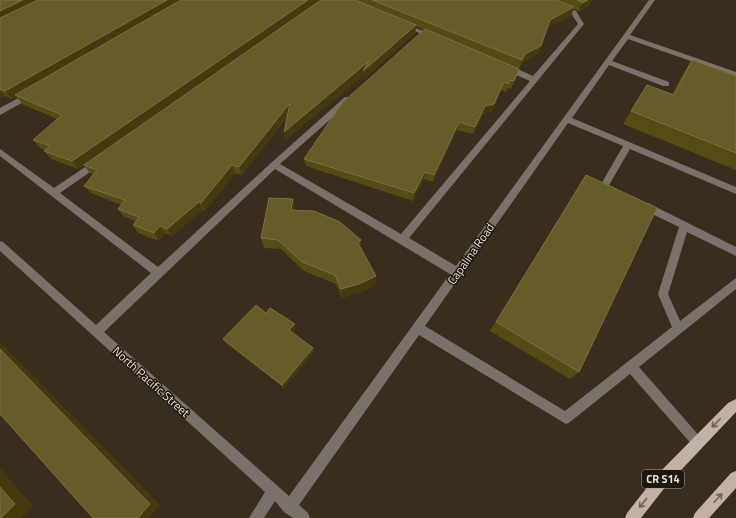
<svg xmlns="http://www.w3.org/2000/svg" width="736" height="518" font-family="'Titillium Web',sans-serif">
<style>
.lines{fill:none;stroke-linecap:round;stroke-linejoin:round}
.minor{fill:#79716a;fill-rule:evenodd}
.major{fill:#c3b1a4;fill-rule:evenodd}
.wall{fill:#564b14}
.shaded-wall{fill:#44390f}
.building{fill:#665b29;stroke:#7a7044}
.oneway{stroke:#70645a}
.labels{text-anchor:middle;stroke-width:3;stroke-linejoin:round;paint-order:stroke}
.shield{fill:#1c170f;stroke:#aaa49a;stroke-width:1}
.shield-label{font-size:11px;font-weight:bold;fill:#e7e0d5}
.street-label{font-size:12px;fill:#e7e0d5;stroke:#1c170f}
</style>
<rect width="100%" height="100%" fill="#392e1d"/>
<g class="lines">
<path class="minor" d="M536,0H545L576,11L584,24L409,238L456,266L649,0H655L630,35L736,72V77L628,39L612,61L669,82V86H663L609,65L572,118L736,187V194L630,149L609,185L617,189L619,191L617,193C612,195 602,191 600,186L623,146L568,123L425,326L565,411L672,327L658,294L679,227L642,209L640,206L642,203H648L736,247V256L687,232L668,294L680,321L736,278V289L639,367L702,439L704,443L702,447L698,449L694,447L630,374L570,422L566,424L419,335L299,505L308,513L310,518H293L284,512L275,501L264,518H249L265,492L0,251V241L3,242L96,325L151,273L0,156V149L54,188L94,161H100L101,163L100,165L60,193L158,267L271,163L345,97H351V101L280,164L401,234L530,81L502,69V65H508L533,76L578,24L571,13ZM275,169L450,274L289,496L104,332Z
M402,24H406L437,37L432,38L402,26Z
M31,91L34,92V96L0,115V108Z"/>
<path class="major" d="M736,399V412L666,486L641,518H625L627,513L656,476L728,403Z
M736,471V488L709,518H693L695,513L731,473Z"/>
</g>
<path class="wall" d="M0,0H592L589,6L578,12L576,10L574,9L571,16L547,28L538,54L522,63L519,69L505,63L516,77L511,89L508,88L506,92L501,90L492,112L483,114L473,134L457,130L433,182L424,179L413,201L306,166L304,159L424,30L416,26L415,33L363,80V76L285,140L287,117L242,175L235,173L205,211L203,210L172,236L165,233L159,241L138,233L133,225L136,221L123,216L118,209L121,205L91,193L84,186L94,175L90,173L84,165L78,169L51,159L44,151L45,150L40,148L33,140L57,119L22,104L17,97L12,99L5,96L0,98Z
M692,60L736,76V170L623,124L647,85L672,94L683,74Z
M586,175L579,372L570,379L490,331Z
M293,199L295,210L361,240V248L376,276L375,285L359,293L342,298L336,284L304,271L281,249L264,248L261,238Z
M266,313L296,328L292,333L313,348L314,352L284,388L226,343L223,339Z"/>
<path class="shaded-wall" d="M23,0H47L0,22V11Z
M167,0H185L15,95L17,97L12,99L5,91Z
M308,0H321L78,169L72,161Z
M588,0H592L589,6L578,12L582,3Z
M574,7L571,16L547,28L550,20Z
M416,25L415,33L363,80V76L285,140L284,132L369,61Z
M541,46L538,54L522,63L519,69L525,54Z
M504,82L501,90L492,112L483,114L473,134L475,127L485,106Z
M0,90L5,96L0,98Z
M290,103L291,111L242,175L239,167Z
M459,122L457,130L433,182L434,175Z
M232,165L235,173L205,211L201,203Z
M425,172L424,179L413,201L414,193Z
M293,199L295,209L293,220L291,210Z
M199,202L203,210L172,236L167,229Z
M160,226L165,233L159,241L154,233Z
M361,240V249L358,243Z
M376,276L375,285L359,293L342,298L341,289Z
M295,324L296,328L291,334L289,330Z
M0,342L160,505L149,518H138L0,349Z
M313,348L314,352L284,388L282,385Z
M0,468L33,506L21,518H1L0,487Z"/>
<path class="building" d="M0,0H23L0,11Z
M38,0H167L5,91L0,89V18Z
M181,0H308L72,161L44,151L50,146L33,140L62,115L15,95Z
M321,0H355L416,25L363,71L369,61L284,132L290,103L239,167L232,165L201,203L199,202L167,229L160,226L154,233L133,225L139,217L118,209L125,200L84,186L97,170L84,165Z
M372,0H556L574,7L550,20L541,46L525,54L522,60Z
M577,0H588L582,3L580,1Z
M425,29L519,69L514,81L510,80L508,84L504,82L494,104L485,106L475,127L459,122L434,175L425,172L414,193L304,159L343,102Z
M692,60L736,76V153L631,111L647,85L674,95Z
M586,175L657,208L579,372L496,322Z
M269,198L293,199L291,210L314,211L340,222L361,240L358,243L376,276L359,284L341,289L335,275L302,262L278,240L261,238Z
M256,305L266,313L270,308L295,324L289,330L313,348L282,385L223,339Z
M0,349L150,504L138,518H93L0,414Z
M0,487L15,504L1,518H0Z"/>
<defs><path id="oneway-shaft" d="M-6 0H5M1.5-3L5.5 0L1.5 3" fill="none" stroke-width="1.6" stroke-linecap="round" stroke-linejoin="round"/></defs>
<g class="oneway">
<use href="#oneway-shaft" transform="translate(716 423) rotate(134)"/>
<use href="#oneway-shaft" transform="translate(718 498) rotate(-48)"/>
<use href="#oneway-shaft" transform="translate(643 503) rotate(128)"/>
</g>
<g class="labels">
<rect class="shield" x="642" y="470" width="42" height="18" rx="3"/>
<g class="shield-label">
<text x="663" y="483">CR S14</text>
</g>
<g class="street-label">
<text transform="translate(471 254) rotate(-55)" y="4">Capalina Road</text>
<text transform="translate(151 382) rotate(42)" y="4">North Pacific Street</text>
</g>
</g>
</svg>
